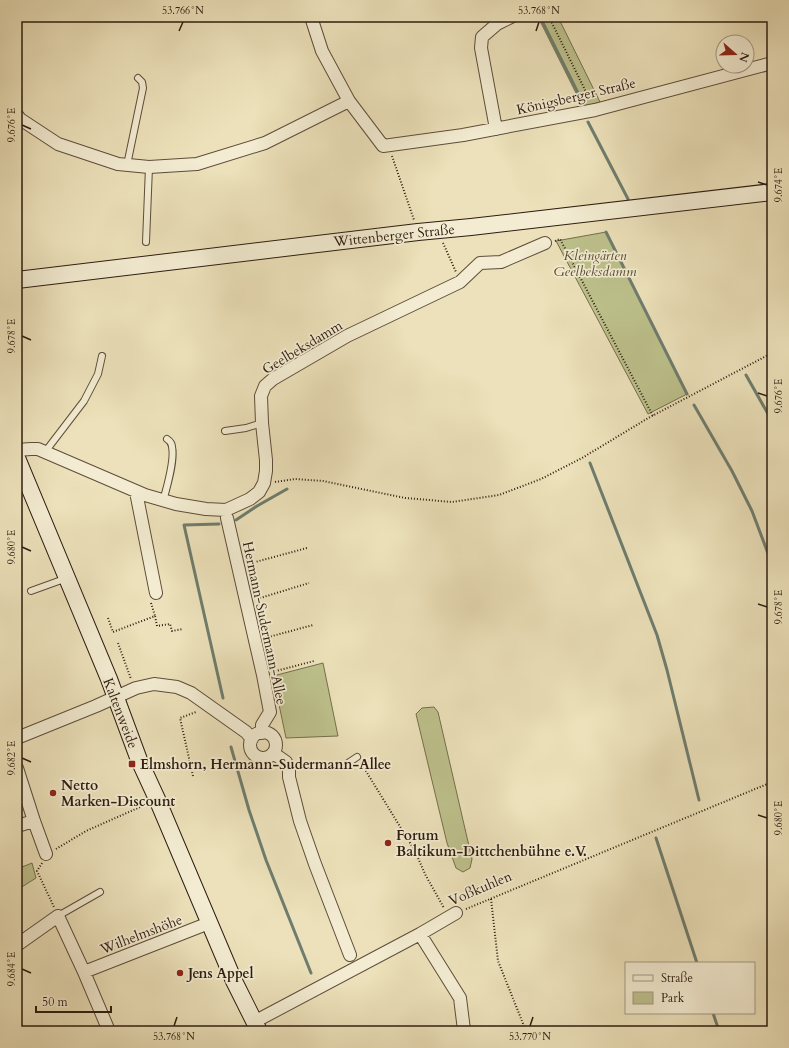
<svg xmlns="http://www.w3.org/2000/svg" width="789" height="1048" font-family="Cardo,serif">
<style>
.green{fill:#bdc18c;stroke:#756e4e}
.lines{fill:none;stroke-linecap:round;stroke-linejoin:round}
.stream{stroke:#6e7d6e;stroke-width:3}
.service-casing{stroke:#5d4d3a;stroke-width:8}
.minor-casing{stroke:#5d4d3a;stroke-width:14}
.secondary-casing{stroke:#2d1c10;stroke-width:18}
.path{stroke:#2d1c10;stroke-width:2;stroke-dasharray:1 2;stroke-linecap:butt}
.service{stroke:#f3ecd2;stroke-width:6}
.minor{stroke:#f3ecd2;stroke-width:12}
.secondary{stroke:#f3ecd2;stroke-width:16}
.ticks{fill:none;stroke:#2d1c10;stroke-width:1.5}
.poi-dot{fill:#8f2418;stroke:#f3ecd2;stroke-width:1.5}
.labels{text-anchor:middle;stroke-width:3.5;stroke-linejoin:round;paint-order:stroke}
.street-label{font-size:14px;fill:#2d1c10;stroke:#f3ecd2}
.park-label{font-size:14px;font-style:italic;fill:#584e35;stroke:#f3ecd2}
.poi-label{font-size:14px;font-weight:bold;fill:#2d1c10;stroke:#f3ecd2;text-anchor:start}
.neatline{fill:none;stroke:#2d1c10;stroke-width:1.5}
.ticks-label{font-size:10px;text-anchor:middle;fill:#2d1c10}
</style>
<rect width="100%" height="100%" fill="#ece1ba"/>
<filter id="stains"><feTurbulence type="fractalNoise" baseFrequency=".005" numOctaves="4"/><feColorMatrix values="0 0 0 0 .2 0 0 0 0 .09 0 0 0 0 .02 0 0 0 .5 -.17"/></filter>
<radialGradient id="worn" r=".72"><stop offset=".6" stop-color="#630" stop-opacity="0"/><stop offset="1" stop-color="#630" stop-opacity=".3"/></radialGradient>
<path class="green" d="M538,17H558L600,102L583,107Z
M606,232L687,394L648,414L556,241Z
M323,663L338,736L286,738L273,676Z
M434,707L438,712L472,859L470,868L463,872L456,868L447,843L416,714L422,708Z
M32,863L36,878L17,890V869Z"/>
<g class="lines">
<path class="stream" d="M540,17L584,105
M588,122L628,199
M606,232L687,394
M746,375L772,421
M694,405L732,471L752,511L772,564
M590,463L657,635L667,670L699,800
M236,520L257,506L287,489
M219,524L184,525L223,698
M231,747L249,810L266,860L311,973
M656,838L697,963
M713,1013L719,1031"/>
<defs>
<path id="service" d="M127,165L143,88L142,82L138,78
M146,242L149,167
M225,431L246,428L262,423
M45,452L84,401L98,374L102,356
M163,501C167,487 175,460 172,447C172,443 170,441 167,439
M31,591L67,578
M348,763L357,757
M58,916L100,892
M463,1030H473L475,1031"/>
<path id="minor" d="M311,17L322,51L349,101L383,146L463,135L595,110L772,63
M17,115L20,119L58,144L118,164L149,167L197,164L265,143L349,101
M496,129L481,48L482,37L497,24L511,17
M17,451C24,448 31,449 38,449L145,495L176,504L206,509L226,510L250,499L259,492L264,483L266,471V460L262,423L261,396L265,386L273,379L347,336L460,282L480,263L501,262L545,243
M136,492L156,593
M227,518L254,636L263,675L270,712L262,725V733
M250 745a13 13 0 1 1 26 0a13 13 0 1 1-26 0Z
M17,738L96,706L136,688L154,684L177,687L191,693L246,732L252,739
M273,753L286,762L289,770V777L300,821L315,864L350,955
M17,768L34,821L46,854
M17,826L34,821
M420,934L460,998L464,1030
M17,945L58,916L84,972
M254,1022L420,934L456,913
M17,1029L18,1031
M109,1031L84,972L209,923"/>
<path id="secondary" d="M17,280L418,232L471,227L772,192
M17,458L109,679L139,760L157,799L234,981L259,1031"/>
</defs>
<use href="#service" class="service-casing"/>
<use href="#minor" class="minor-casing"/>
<use href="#secondary" class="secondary-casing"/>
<path class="path" d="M549,17L590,100
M392,156L414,220
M555,241L560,239L653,416
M443,243L456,272
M275,482L295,479L323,481L405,498L452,502L499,495L541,479L582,458L650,417L772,353
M248,564L307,548
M257,599L309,583
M151,603L155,616
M108,618L113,632L155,616L157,626L170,624L172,631L183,629
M265,638L313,625
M118,643L131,679
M272,672L314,661
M361,763L415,851L426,876L444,908
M193,776L180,718L196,712
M56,849L86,831L147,804
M42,863L37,871L54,907
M491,899L498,961L526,1031
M466,909L772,782"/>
<use href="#service" class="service"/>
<use href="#minor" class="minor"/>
<use href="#secondary" class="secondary"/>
</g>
<path class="ticks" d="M179,31L183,22M536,31L539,22M22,125L31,129M758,182L767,185M22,336L31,340M758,393L767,396M22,547L31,551M758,604L767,607M22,758L31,762M758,815L767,818M22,969L31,973M174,1026L177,1017M530,1026L533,1017"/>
<g class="poi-dot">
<rect x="128" y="760" width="8" height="8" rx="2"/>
<circle cx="53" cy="793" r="4"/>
<circle cx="388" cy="843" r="4"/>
<circle cx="180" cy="973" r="4"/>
</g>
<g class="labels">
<g class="street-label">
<text transform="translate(576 96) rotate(-13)" y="5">Königsberger Straße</text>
<text transform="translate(394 235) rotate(-6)" y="5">Wittenberger Straße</text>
<text transform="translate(302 347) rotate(-31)" y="5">Geelbeksdamm</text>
<text transform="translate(265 623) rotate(78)" y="5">Hermann-Sudermann-Allee</text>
<text transform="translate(121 713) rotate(69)" y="5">Kaltenweide</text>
<text transform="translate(480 888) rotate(-23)" y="5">Voßkuhlen</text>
<text transform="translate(141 934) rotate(-21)" y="5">Wilhelmshöhe</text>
</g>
<g class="park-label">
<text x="595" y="260">Kleingärten<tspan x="595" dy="16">Geelbeksdamm</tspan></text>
</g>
<g class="poi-label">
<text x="140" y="769">Elmshorn, Hermann-Sudermann-Allee</text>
<text x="61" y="790">Netto<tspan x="61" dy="16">Marken-Discount</tspan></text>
<text x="396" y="840">Forum<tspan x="396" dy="16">Baltikum-Dittchenbühne e.V.</tspan></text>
<text x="188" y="978">Jens Appel</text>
</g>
</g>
<rect width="789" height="1048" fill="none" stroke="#ece1ba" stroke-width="44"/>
<rect x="625" y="962" width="130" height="52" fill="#f3ecd2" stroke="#a49984"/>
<rect x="633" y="975" width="20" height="6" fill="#f3ecd2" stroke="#a49984"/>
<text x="661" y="982" font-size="12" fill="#2d1c10">Straße</text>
<rect x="633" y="992" width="20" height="12" fill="#bdc18c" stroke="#a49984"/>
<text x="661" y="1002" font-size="12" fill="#2d1c10">Park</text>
<g transform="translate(735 54) rotate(110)"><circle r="19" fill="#f3ecd2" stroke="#a49984"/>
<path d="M0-3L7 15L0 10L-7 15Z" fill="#8f2418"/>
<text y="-6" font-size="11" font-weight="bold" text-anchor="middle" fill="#2d1c10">N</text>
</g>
<path d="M36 1006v6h75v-6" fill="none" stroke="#2d1c10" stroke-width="2"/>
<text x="42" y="1006" font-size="12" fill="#2d1c10" stroke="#f3ecd2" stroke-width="3" paint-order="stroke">50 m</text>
<rect x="22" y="22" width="745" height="1004" class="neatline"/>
<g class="ticks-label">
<text x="183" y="14">53.766°N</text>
<text x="539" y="14">53.768°N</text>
<text transform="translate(11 125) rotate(-90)" y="4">9.676°E</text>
<text transform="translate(778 185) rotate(-90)" y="4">9.674°E</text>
<text transform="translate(11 336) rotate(-90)" y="4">9.678°E</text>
<text transform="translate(778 396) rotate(-90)" y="4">9.676°E</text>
<text transform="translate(11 547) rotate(-90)" y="4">9.680°E</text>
<text transform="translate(778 607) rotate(-90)" y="4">9.678°E</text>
<text transform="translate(11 758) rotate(-90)" y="4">9.682°E</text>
<text transform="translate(778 818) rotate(-90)" y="4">9.680°E</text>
<text transform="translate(11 969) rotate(-90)" y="4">9.684°E</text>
<text x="174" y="1040">53.768°N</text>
<text x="530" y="1040">53.770°N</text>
</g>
<rect width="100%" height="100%" filter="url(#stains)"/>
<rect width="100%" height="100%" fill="url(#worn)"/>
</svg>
